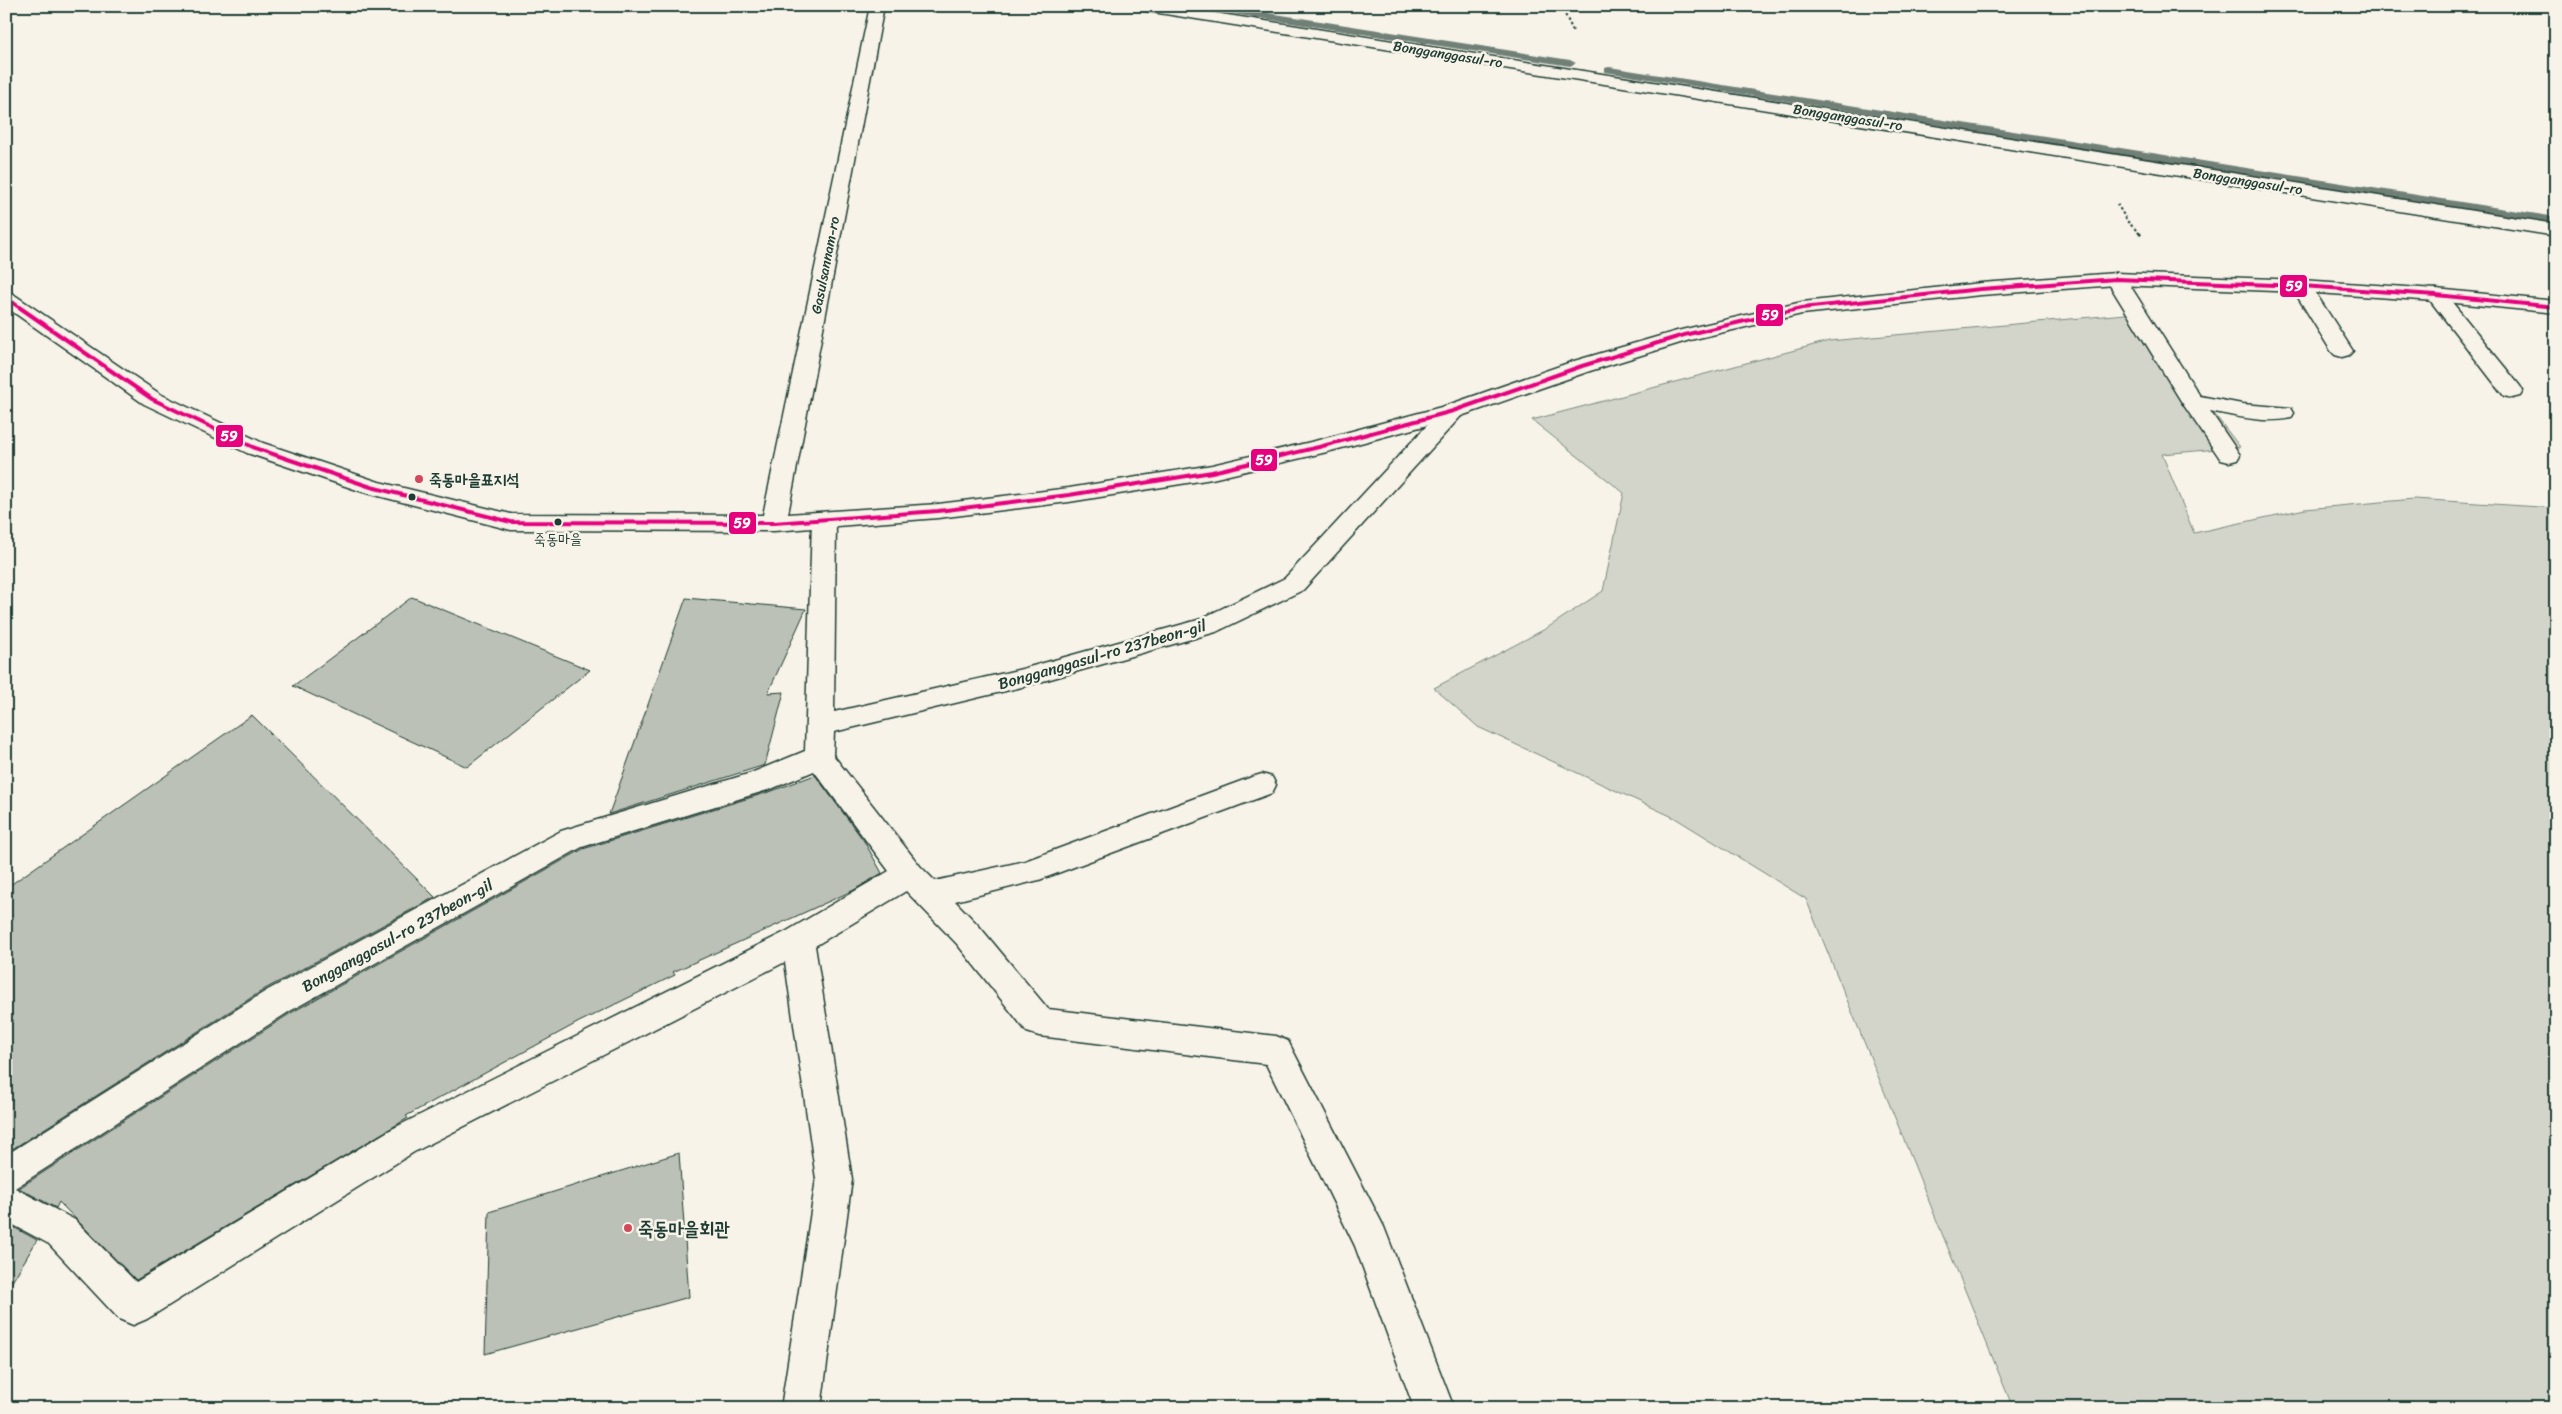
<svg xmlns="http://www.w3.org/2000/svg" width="2562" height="1414" font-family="Sriracha,'Poor Story',sans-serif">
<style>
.green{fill:#d3d5ca;stroke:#79897f}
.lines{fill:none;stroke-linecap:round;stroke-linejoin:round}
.stream{fill:#6f8077;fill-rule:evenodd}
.building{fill:#bbc1b6;stroke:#1f3d34}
.lane-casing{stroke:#1f3d34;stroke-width:3}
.street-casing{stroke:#1f3d34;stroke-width:3}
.secondary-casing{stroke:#1f3d34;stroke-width:3}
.path-far1{stroke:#1f3d34;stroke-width:2;stroke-dasharray:2.5 2.5;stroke-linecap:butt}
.path{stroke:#1f3d34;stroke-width:2.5;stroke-dasharray:3 3;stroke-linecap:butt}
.lane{fill:#f7f3e8;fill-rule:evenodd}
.street{fill:#f7f3e8;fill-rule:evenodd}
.secondary{fill:#f7f3e8;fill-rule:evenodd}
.bus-1-casing{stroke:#f7f3e8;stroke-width:7}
.bus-1{stroke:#e5007d;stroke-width:4}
.poi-dot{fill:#d1495b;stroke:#f7f3e8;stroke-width:2}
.bus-dot{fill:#1f3d34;stroke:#f7f3e8;stroke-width:2}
.labels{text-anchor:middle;stroke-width:5;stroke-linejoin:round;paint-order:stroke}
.far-street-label{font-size:14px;fill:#1f3d34;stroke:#f7f3e8}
.bus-label{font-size:15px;fill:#1f3d34;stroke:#f7f3e8}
.poi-label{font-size:16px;font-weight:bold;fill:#1f3d34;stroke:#f7f3e8;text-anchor:start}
.street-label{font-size:16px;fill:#1f3d34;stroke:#f7f3e8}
.near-poi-label{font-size:19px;font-weight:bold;fill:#1f3d34;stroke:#f7f3e8;text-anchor:start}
.line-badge{stroke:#f7f3e8;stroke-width:2}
.badge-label{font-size:14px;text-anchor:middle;font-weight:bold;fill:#fff}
</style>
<rect width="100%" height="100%" fill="#f7f3e8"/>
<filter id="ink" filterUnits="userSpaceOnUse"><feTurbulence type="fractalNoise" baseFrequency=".02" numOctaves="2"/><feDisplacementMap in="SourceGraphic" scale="10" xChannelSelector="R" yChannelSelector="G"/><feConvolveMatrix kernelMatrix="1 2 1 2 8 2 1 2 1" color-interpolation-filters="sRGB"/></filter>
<g filter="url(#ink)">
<path class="green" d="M2136,313L2240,447L2162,454L2194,533L2305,509L2414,499L2556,508V1408H2013L1806,899L1675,818L1478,727L1434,688L1547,628L1603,591L1624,493L1532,420L1829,341Z"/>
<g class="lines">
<path class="stream" d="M1196,6H1224L1570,60L1576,63L1570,66L1201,9Z
M1609,67L2556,217V225L1605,72V68Z"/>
</g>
<path class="building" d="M412,597L590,670L467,767L293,686Z
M686,598L806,609L768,693L784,692L765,765L609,814Z
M252,715L435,897L265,989L6,1153V888Z
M815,775L864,841L882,873L854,890L673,972L675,975L579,1022L406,1116L408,1118L136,1280L59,1202L56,1208L19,1188L291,1013L583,849L772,791Z
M679,1153L689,1297L485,1354L489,1212Z
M6,1223L37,1240L6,1292Z"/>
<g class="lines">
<defs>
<path id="lane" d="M1453,404L1461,406L1464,411L1461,416L1303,590L1216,632L1022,687L834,732L833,755L920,866L935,881L1025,861L1252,777L1262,774L1272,777L1276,785L1272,793L1039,880L955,901L979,926L1048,1009L1276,1036L1288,1041L1384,1227L1454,1408H1414L1355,1246L1266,1064L1039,1036L1027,1032L957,944L906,891L815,946L852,1179L821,1408H781L816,1179L785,962L414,1152L147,1319L133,1325L119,1319L49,1244L6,1221V1155L266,991L561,831L751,773L805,751L812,520L815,515L824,513L833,515L836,520L834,712L1022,669L1198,620L1285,578L1445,406ZM814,771L889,871L787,931L390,1130L136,1282L75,1220L15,1188L290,1011L582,847L771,789Z"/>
<path id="street" d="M2116,273L2123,275L2126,279L2200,396L2242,404L2291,408L2294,413L2291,418C2265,424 2235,416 2210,411L2240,455L2237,460L2229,462L2221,460L2181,401L2106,279L2109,275Z
M2301,280L2308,282L2311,286L2353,351L2349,355L2342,357L2335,355L2331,351L2291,286L2294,282Z
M2436,289L2443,291L2520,386L2523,391L2520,396L2512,398L2504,396L2426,295L2429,291Z"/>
<path id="secondary" d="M870,6H884L788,514L938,504L1069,488L1212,465L1315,441L1445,406L1574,361L1677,331L1802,302L1981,283L2116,273L2301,280L2436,289L2556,301V313L2436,301L2301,292L2116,285L1981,295L1802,314L1690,340L1590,371L1461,416L1327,452L1212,479L1069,502L938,518L774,531L511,530L363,492L247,453L144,404L6,307V292L13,294L160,394L263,443L379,482L511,514L763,515Z
M1133,6H1170L2556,224V236L1140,10Z"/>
</defs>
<use href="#lane" class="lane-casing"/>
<use href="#street" class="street-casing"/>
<use href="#secondary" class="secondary-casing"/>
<path class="path-far1" d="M1561,6L1573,31
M2117,204L2128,222L2140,234"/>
<path class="path" d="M2139,233L2142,236"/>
<use href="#lane" class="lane"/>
<use href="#street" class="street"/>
<use href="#secondary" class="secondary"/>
<defs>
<path id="bus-1" d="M6,298L152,399L255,448L371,487L511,522L774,523L938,511L1069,495L1212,472L1319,447L1453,411L1582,366L1684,335L1802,308L1981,289L2116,279L2301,286L2436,295L2556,307"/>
</defs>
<use href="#bus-1" class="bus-1-casing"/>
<use href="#bus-1" class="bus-1"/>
</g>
</g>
<g class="poi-dot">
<circle cx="419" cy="479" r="5"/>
<circle cx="628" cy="1228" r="5"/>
</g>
<g class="bus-dot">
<circle cx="412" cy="497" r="4.5"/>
<circle cx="558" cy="522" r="4.5"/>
</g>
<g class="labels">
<g class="far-street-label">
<text transform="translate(1448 54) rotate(9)" y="5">Bongganggasul-ro</text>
<text transform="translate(1848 117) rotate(9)" y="5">Bongganggasul-ro</text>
<text transform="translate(2248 181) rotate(9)" y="5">Bongganggasul-ro</text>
<text transform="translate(825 265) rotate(-79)" y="5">Gasulsannam-ro</text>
</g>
<g class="bus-label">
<text x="558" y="544">죽동마을</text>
</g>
<g class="poi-label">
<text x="429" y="485">죽동마을표지석</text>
</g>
<g class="street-label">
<text transform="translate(1102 654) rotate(-16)" y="6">Bongganggasul-ro 237beon-gil</text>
<text transform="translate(397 935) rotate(-29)" y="6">Bongganggasul-ro 237beon-gil</text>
</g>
<g class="near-poi-label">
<text x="638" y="1235">죽동마을회관</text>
</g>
</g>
<g class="line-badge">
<rect x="2279" y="274" width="29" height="24" rx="5" fill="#e5007d"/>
<rect x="1755" y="303" width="29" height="24" rx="5" fill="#e5007d"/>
<rect x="215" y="424" width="29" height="24" rx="5" fill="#e5007d"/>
<rect x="1250" y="448" width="28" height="24" rx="5" fill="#e5007d"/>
<rect x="728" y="511" width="29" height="24" rx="5" fill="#e5007d"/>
</g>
<g class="badge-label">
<text x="2294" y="291">59</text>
<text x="1770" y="320">59</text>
<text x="229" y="441">59</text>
<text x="1264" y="465">59</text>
<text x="742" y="528">59</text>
</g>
<rect width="2562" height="1414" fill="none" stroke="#f7f3e8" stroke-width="25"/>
<rect x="12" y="12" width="2537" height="1389" fill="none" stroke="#1f3d34" stroke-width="2" filter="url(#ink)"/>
</svg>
